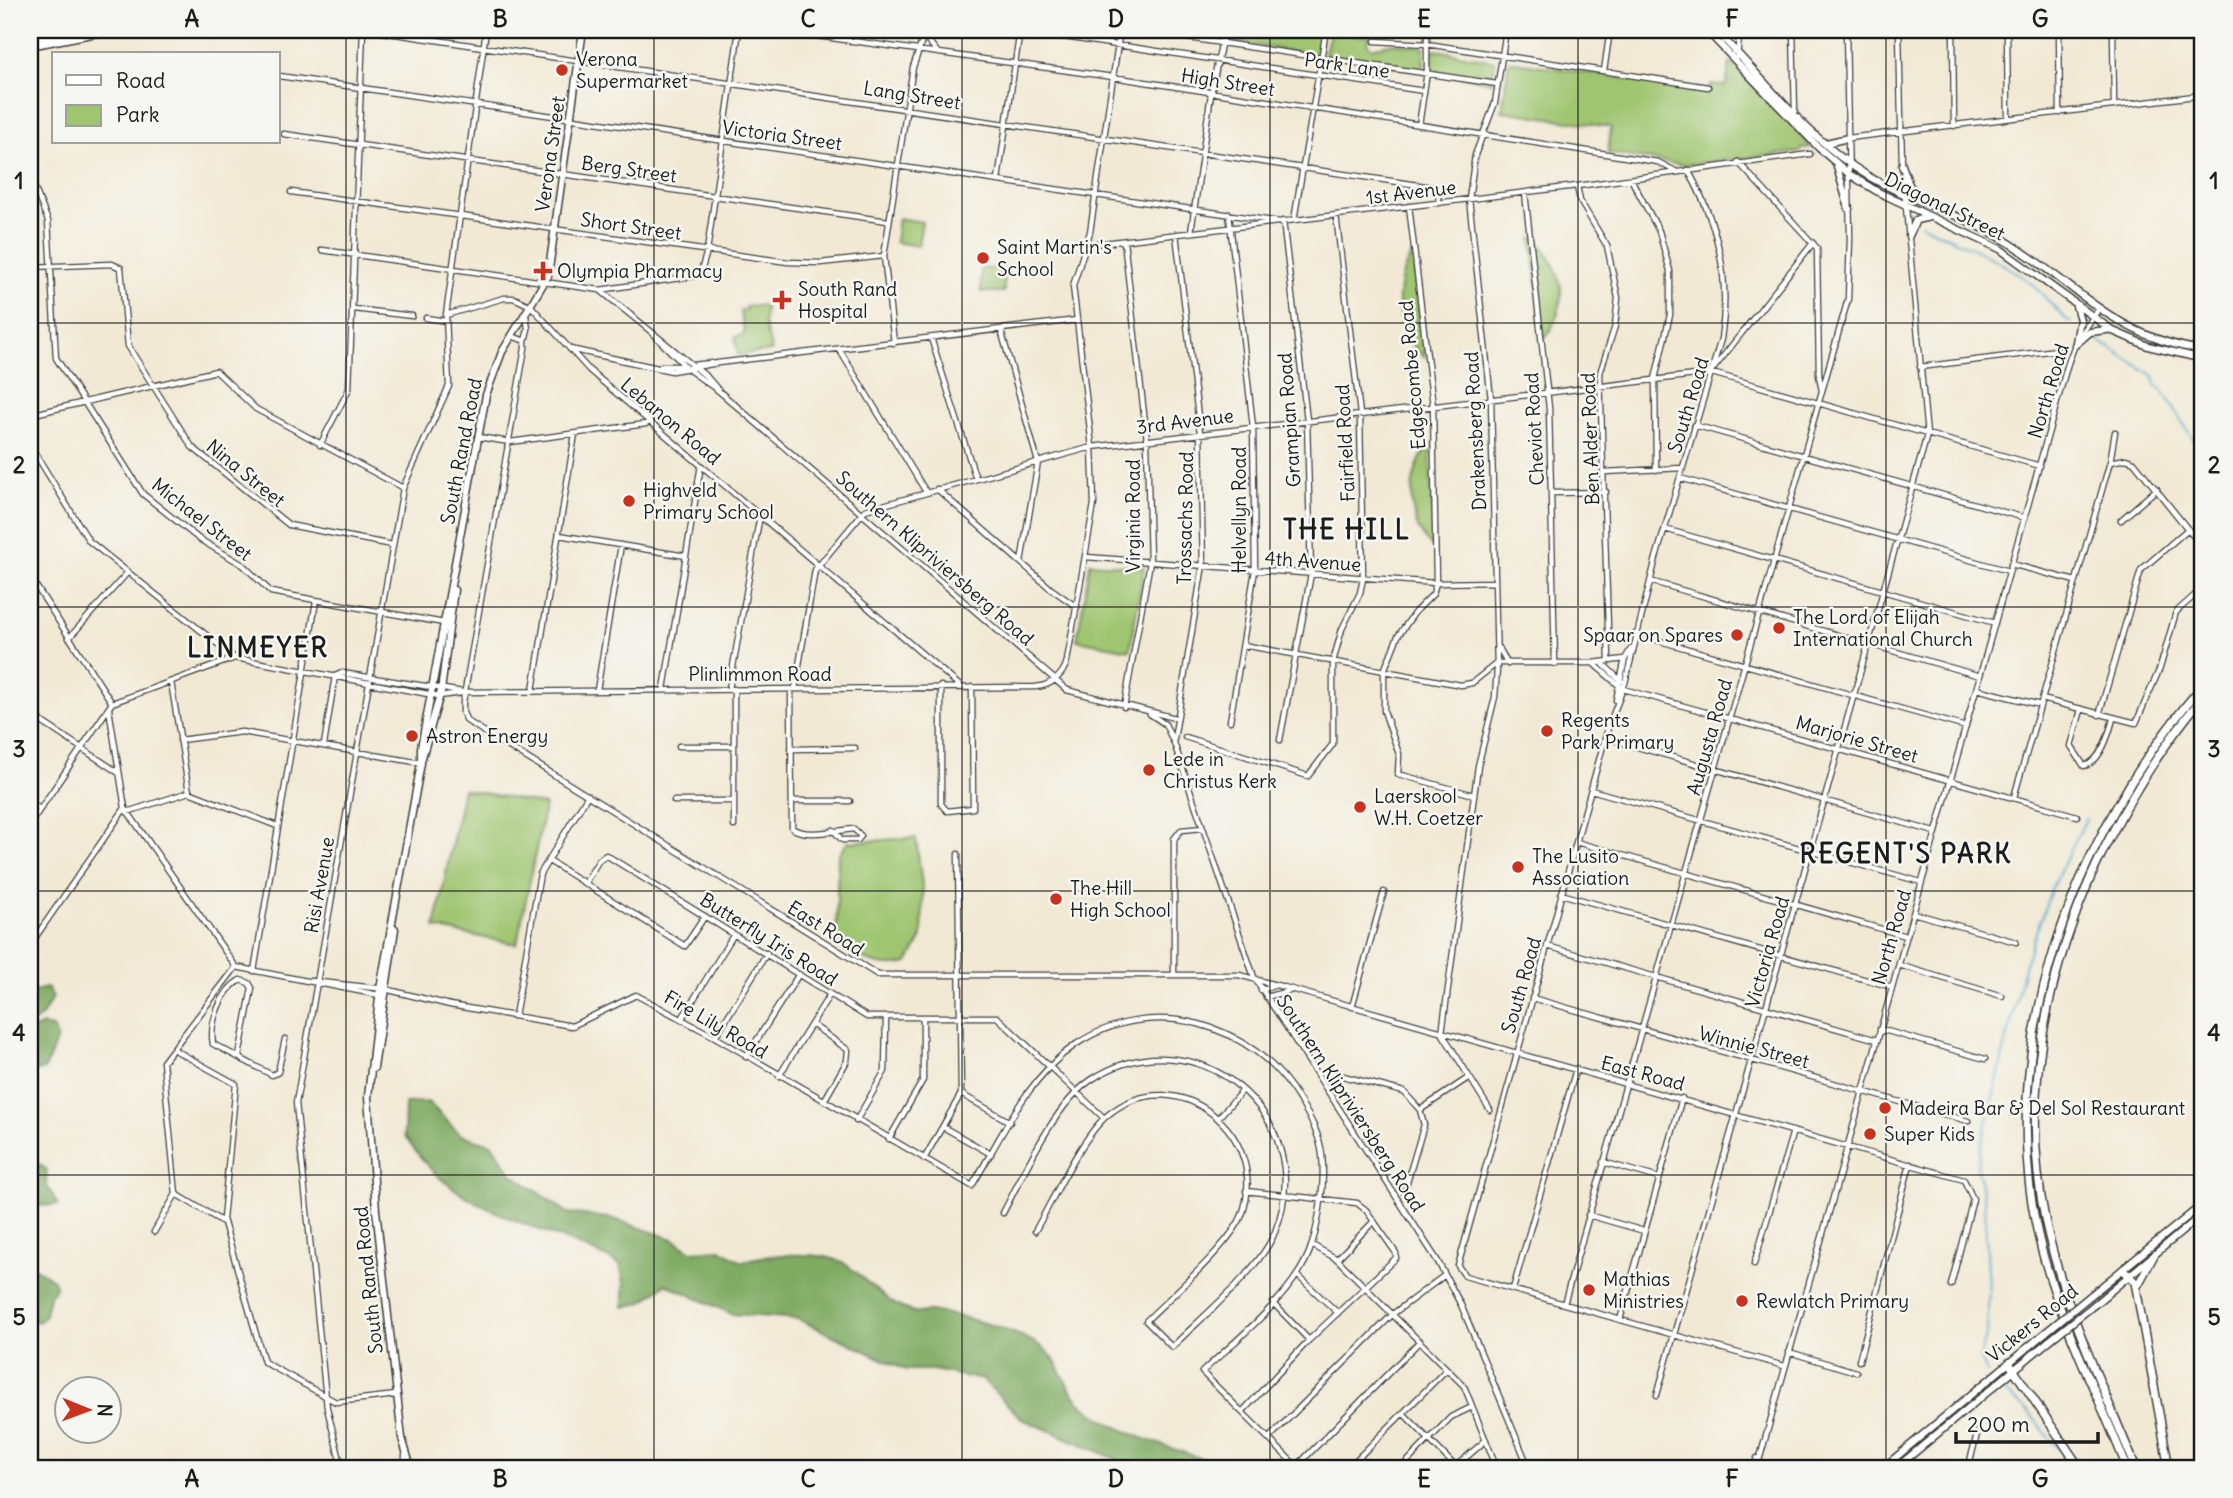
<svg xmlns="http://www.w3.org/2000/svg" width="2233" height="1498" font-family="Delius,sans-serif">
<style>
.green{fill:#9fc570;stroke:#5e7046;stroke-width:2}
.forest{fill:#7faa62;stroke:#4e633f;stroke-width:2}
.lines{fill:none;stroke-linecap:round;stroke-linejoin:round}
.stream{stroke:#4da4ca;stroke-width:2}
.minor-casing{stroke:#3c3b38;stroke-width:7}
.major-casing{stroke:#3c3b38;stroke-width:9}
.highway-casing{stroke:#3c3b38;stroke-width:10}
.minor{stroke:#fff;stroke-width:4.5}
.major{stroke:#fff;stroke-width:6}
.highway{stroke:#fff;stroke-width:7}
.major-bridge-casing{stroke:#3c3b38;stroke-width:9;stroke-linecap:butt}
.major-bridge{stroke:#fff;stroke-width:6}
.grid{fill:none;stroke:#1c1c1c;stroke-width:2;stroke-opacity:0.55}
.poi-dot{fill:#c8321e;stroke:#f6f6f2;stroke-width:2.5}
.labels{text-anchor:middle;stroke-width:5;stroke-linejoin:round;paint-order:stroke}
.poi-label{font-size:19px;fill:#1c1c1c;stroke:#f6f6f2;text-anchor:start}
.street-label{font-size:19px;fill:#1c1c1c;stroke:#f6f6f2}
.district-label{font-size:26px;font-weight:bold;letter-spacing:2px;fill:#1c1c1c;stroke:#f6f6f2}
.neatline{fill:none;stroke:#1c1c1c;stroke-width:2.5}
.grid-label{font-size:23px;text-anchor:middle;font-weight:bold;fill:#1c1c1c}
</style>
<rect width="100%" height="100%" fill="#f6f6f2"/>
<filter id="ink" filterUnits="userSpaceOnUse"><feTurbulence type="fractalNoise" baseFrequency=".0143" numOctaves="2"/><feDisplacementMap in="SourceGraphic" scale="14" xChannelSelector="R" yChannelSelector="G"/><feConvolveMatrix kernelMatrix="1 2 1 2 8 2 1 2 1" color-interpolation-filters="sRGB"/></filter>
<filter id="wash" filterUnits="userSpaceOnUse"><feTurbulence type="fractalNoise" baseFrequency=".00686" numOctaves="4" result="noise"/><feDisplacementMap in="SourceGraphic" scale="28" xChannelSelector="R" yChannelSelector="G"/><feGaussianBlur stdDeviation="1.57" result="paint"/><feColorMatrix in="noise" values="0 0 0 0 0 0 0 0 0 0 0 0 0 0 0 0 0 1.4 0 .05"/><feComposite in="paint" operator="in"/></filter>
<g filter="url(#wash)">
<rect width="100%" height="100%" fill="#f1e9d4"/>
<path class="green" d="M1228,30H1323L1317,55L1225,41Z
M1331,30H1355L1354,35L1370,36L1367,43L1371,48L1395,43L1424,47V71L1324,55Z
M1432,49L1495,61L1492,82L1432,71Z
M1509,61L1708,91L1711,84L1726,86L1730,62L1812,147L1803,148L1800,152L1683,165L1608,153L1611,127L1502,111Z
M898,218L922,222L918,246L895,242Z
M1535,237C1565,274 1571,300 1544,340L1532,238Z
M1412,255L1425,357C1394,337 1392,282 1412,255Z
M1004,268V292H981V269Z
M765,305L764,323L772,351L738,355L735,337L745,334L740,311H745V307Z
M1430,444L1433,547C1404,524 1407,470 1430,444Z
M1090,563L1144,567L1130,650L1077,640Z
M463,789L545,805L517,944L435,928Z
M916,838L923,893L922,937L908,963C881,970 855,959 836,938L838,855L848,842Z"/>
<path class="forest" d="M47,988L53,997L42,1016L30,1025V992Z
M43,1025L54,1029L57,1039L45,1069L30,1073V1031Z
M428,1102L461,1135L492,1144L512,1174L568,1213L614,1219L673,1239L692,1251L721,1249L742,1262C765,1253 825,1251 845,1264C867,1279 888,1307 915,1312C922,1314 929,1311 936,1312C964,1316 1024,1332 1046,1350C1061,1363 1065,1389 1081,1403C1114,1433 1164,1445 1206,1460L1215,1468H1129L1114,1458L1022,1419L983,1380L933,1370H906L798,1319L732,1314L666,1284L641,1303L624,1307V1283L620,1265C564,1233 490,1220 440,1178C426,1166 415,1150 404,1136L405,1103Z
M30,1158L47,1170L46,1184L58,1205L30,1206Z
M34,1267L54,1281L56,1288L49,1297L44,1318L38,1322L31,1319L30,1278Z"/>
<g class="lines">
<path class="stream" d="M1921,224C1956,242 1996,256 2028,281C2044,293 2054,311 2071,323
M2093,337L2154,376L2156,386L2161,388L2203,455
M1987,1373L1980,1360L1987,1332L1989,1287L1984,1201L1977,1165L2024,967L2052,887L2086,819
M2000,1388L2028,1411L2073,1468"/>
</g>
</g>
<g filter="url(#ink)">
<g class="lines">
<defs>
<path id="minor" d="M368,30L1432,187L1438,192L1439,203
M773,30L1113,77L1658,162L1677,172
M1017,30L1424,91
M1135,30L1497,84
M1693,30L1708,32
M1793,30L1795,113
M1899,30L1902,166
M1953,30L1954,126
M2007,30L2008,118
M2059,30L2060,113
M2113,30L2114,106
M926,38L938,53
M1375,41L1427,44L1708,87
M1737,56L1740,30
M1604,71L1610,30
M279,76L1280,222
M30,104H32
M1419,125L1427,72V30
M284,134L888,221
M1848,138L2203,95
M1738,162L1817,248L1819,375L1822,391
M1688,170C1718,224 1731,278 1721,339L1656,558L1625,683L1608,728L1458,1266L1465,1276L1784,1366
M30,177L48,221L56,358L143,494L199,539L243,565L271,592L444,623
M1631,179L1659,231L1670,271V315L1655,379L1656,470
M998,180L1020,30
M1577,186L1580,201L1607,246L1618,298L1615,326L1600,373L1609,660
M291,192L788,262L820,263L884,256
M1525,193L1549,408L1555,664
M1409,206L1433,406L1436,583L1433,594L1415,612L1398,636L1384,671V711L1399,754L1398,774L1474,795
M1229,214L1253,427L1255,570L1230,721
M1294,220L1326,30
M1191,232L1211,94L1224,30
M1124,241L1147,440L1150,562L1124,707
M1087,245L1577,186L1810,154
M322,250L600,290L700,275L707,251L739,30
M30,267L112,264L121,268L128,346L192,447L289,525L392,545
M600,290L707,377L720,392
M354,309L412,316
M446,315L504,298H514L531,306L589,370L960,686
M426,318L446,321
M1001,330L1038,462L1021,562
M512,336L525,341V348L463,702V713L467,721L878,975H1239L1276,985
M657,338L689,370L720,392L1067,690L1175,718
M931,338L976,479
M525,341L528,329L526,315
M894,343L884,256L913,67L926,30
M570,349L672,371L718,363L1077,320
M839,349L926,492
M692,365L711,363
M661,366H683
M1920,367L2057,350
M1714,368L1813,243
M30,415L216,371L256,409L403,488
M1694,425L2025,518
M478,437L510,442L646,424L650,421
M30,445L89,541L235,658L439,696L462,693
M320,445L349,389L363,30
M2110,462L2126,459L2134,462L2203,548
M1605,472L1682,468
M1680,478L2009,571
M937,489L1050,588L1077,607
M1552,493L1606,492
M2121,520L2157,489
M1665,529L1995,623
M559,535L686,556
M1086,557L1436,583L1495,582
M2011,564L2075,581
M30,577L112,703
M1650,581L1980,676
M1635,634L1966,727
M69,638L128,572
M1243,645L1461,685L1472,683L1497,663
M1499,648L1508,664
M1498,663H1593L1625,659
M1593,663L1623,689L2077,816
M1602,663L1621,681
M335,676L342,673L463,692L1035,687C1050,686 1063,677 1067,661L1094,504L1092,447L1073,286L1090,232L1120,30
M171,682L189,792
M941,686V804L947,811L973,808L972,687
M664,689L701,465
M729,689L760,515
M734,689V826
M791,689L792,828C804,838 839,830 854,829L861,836L858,840H842L833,830
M795,689L815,570L865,510L1092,447L1712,373L2040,466
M1977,689L2040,705
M533,690L575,434
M597,690L621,545
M2042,699L2136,723L2160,668L2176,612L2203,588
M1616,700L1625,659L1631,649
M30,705L42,722L119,773
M109,709L125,808L236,967
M2081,710L2071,746L2084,766C2101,762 2109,734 2113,719
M1150,714L1165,724L1174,743L1254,977L1437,1260L1461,1305L1529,1468
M2099,715L2141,570L2188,529
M1185,737L1308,776L1333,744V662L1342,629L1360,593L1363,579L1360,414L1336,215
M1606,738L1935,832
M1174,739L1203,565L1200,433L1176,234
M180,740L242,732L421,763
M1280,740L1311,574L1307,420L1283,221
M324,745L335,676
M679,746H734
M791,749L855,748
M1591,790L1921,882
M2014,797L2110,462L2115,432
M674,801H734
M792,801H850
M30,802L40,809
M127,812L189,792L277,826
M30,824L112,703L235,658
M1576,842L1906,936
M549,861L685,946L705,916
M585,883L599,860L606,855L867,1017H997L1104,1118
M1561,894L1892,987
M1913,913L2016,942
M30,945L125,808
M1547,946L1877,1040
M1899,965L2002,996
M236,967L379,995
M254,971L316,601
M1174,974V839L1181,830L1203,828
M311,981L385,989L450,1005L572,1026L636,995L715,1037L972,1186C1002,1136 1026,1079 1075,1045C1152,993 1255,1023 1300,1101C1310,1117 1320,1135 1322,1155C1325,1182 1320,1218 1312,1244C1299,1291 1237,1339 1202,1372L1298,1468
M1261,990L1276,985L1284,987L1964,1180L1973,1199L1951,1285
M1266,997L1292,990
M1532,998L1968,1121
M1352,1007L1384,892
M515,1016L540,874L588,795
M681,1020L734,934
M813,1025L848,1050L847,1061L824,1101
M1880,1029L1985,1059
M715,1037L767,953
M173,1049L236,1084L223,1219L264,1362L336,1402L396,1395
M239,1056L252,988L249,983L240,980C221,991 209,1023 213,1044L272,1075L278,1072L285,1039
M746,1057L799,974
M1328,1072L1404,1092L1420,1110L1424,1125L1404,1192
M779,1076L830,994
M961,1094L1010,1122
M1420,1110L1468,1078
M1490,1110L1442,1033L1478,766L1495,697L1497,669L1491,399L1469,199L1475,155L1495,103L1506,30
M1218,1118L1243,1090
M856,1121L885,1071L886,1019
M943,1127L991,1154
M889,1139L923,1080V1019
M924,1159L961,1094L958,854
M1603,1162L1659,1178
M176,1194L223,1222
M1003,1213C1024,1173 1054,1105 1091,1080C1196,1011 1321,1117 1275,1232C1260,1270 1202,1317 1172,1347L1146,1321C1170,1297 1231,1244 1242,1215C1271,1134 1177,1059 1109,1114C1082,1135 1053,1200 1035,1231
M1588,1215L1644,1231
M154,1232L176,1194L163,1062L236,967
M1312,1245L1337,1259L1464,1386L1497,1468
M1337,1259L1374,1221
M1754,1264L1793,1131
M1297,1275L1338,1313
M1513,1289L1576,1069
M1273,1303L1309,1340
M1564,1304L1848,299L1850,238L1846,30
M1620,1320L1682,1098
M1789,1352L1856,1372
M1859,1361L1910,1164
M1657,1395L1927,435L1903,175
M1242,1412L1309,1340L1396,1258V1253L1366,1210L1357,1203L1246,1191
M1403,1413L1455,1466
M1268,1439L1394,1313L1445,1275
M405,1455V1468
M1296,1467L1420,1341
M1455,1467L1486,1440
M342,1468L327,1408L296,1103L403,488L449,386L446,315L486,30
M1348,1468L1447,1369
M1401,1468L1451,1417L1472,1407
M1753,1468L1757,1458
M1757,1468L2068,363L2076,342L2098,310
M1968,1468L1978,1431"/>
<path id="major" d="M1706,30L1819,148L1849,174L1878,192L2000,249L2113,331L2148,346L2203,359
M1715,30C1764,78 1808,140 1868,176C1913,203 1966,215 2011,244C2080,288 2116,338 2203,350
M30,40L82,30
M30,46L112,30
M1826,143L1848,138
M1902,165L1909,185L1921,199
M1837,167L1849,209
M1909,236L1916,220L1930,217
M2076,342L2080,320L2076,306
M2075,345L2090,332L2107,330
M421,761L441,691L454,590
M374,1068L395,929
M2090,1296L2203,1204
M2094,1305L2203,1214
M411,1468L402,1438L376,1210L368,1097L380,989L421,763V748L486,395L502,352L548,276L583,30
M1883,1468L2046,1332
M1896,1468L2050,1340"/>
<path id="highway" d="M2123,1270L2135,1282L2169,1468
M2138,1285L2154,1255
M2009,1363L2080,1468
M2127,1468C2099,1396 2062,1326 2042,1251C1990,1053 2073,834 2203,685
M2136,1468C2103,1387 2065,1310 2046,1224C2006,1039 2085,838 2203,697"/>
</defs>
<use href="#minor" class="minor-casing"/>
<use href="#major" class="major-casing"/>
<use href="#highway" class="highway-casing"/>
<use href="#minor" class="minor"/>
<use href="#major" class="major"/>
<use href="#highway" class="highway"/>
<defs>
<path id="major-bridge" d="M2046,1332L2090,1296
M2050,1340L2094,1305"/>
</defs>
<use href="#major-bridge" class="major-bridge-casing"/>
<use href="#major-bridge" class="major-bridge"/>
</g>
</g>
<path class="grid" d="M346,30V1468M654,30V1468M962,30V1468M1270,30V1468M1578,30V1468M1886,30V1468M30,323H2203M30,607H2203M30,891H2203M30,1175H2203"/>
<g class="poi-dot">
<circle cx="562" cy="70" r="7"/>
<circle cx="983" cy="258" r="7"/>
<path d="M539.5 260.5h7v7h7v7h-7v7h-7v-7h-7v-7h7z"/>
<path d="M778.5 289.5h7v7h7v7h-7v7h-7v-7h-7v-7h7z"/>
<circle cx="629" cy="501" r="7"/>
<circle cx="1779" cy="628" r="7"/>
<circle cx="1737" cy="635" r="7"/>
<circle cx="1547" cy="731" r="7"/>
<circle cx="412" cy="736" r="7"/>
<circle cx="1149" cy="770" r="7"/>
<circle cx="1360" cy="807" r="7"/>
<circle cx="1518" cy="867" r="7"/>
<circle cx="1056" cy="899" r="7"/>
<circle cx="1885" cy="1108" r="7"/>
<circle cx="1870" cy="1134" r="7"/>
<circle cx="1589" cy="1290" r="7"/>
<circle cx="1742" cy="1301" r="7"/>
</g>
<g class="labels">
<g class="poi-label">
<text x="576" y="66">Verona<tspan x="576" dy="22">Supermarket</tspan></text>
<text x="997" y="254">Saint Martin's<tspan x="997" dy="22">School</tspan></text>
<text x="557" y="278">Olympia Pharmacy</text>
<text x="798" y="296">South Rand<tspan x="798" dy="22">Hospital</tspan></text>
<text x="643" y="497">Highveld<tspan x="643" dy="22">Primary School</tspan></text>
<text x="1793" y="624">The Lord of Elijah<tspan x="1793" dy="22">International Church</tspan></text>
<text x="1723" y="642" text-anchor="end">Spaar on Spares</text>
<text x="1561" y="727">Regents<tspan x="1561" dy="22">Park Primary</tspan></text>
<text x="426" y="743">Astron Energy</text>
<text x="1163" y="766">Lede in<tspan x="1163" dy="22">Christus Kerk</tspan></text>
<text x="1374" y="803">Laerskool<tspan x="1374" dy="22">W.H. Coetzer</tspan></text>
<text x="1532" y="863">The Lusito<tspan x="1532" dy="22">Association</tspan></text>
<text x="1070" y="895">The Hill<tspan x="1070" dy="22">High School</tspan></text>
<text x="1899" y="1115">Madeira Bar &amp; Del Sol Restaurant</text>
<text x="1884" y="1141">Super Kids</text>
<text x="1603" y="1286">Mathias<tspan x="1603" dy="22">Ministries</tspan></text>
<text x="1756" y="1308">Rewlatch Primary</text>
</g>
<g class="street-label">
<text transform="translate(1347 65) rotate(8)" y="7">Park Lane</text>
<text transform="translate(1228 82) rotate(9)" y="7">High Street</text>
<text transform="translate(912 95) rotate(9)" y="7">Lang Street</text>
<text transform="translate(782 135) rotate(8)" y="7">Victoria Street</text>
<text transform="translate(550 154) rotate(-82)" y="7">Verona Street</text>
<text transform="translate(629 169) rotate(8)" y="7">Berg Street</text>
<text transform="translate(1411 192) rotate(-7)" y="7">1st Avenue</text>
<text transform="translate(1945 206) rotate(26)" y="7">Diagonal Street</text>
<text transform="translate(631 226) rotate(8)" y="7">Short Street</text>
<text transform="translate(1412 375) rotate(-95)" y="7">Edgecombe Road</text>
<text transform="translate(2048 391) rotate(-73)" y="7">North Road</text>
<text transform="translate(1688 405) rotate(-73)" y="7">South Road</text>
<text transform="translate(1289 420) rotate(-94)" y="7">Grampian Road</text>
<text transform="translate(671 421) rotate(40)" y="7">Lebanon Road</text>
<text transform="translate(1185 421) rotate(-7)" y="7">3rd Avenue</text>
<text transform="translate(1534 429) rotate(-93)" y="7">Cheviot Road</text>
<text transform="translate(1475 431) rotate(-93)" y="7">Drakensberg Road</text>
<text transform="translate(1590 439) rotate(-92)" y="7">Ben Alder Road</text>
<text transform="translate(1345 443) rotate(-93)" y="7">Fairfield Road</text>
<text transform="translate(461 451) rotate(-79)" y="7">South Rand Road</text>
<text transform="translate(246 473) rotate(39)" y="7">Nina Street</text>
<text transform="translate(1239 510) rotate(-90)" y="7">Helvellyn Road</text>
<text transform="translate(1133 516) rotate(-90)" y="7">Virginia Road</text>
<text transform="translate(1185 518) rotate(-89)" y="7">Trossachs Road</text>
<text transform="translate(202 519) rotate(38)" y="7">Michael Street</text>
<text transform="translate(935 558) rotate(41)" y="7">Southern Klipriviersberg Road</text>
<text transform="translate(1313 561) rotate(4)" y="7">4th Avenue</text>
<text x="760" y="681">Plinlimmon Road</text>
<text transform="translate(1709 737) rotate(-74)" y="7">Augusta Road</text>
<text transform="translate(1857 739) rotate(16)" y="7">Marjorie Street</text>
<text transform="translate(319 885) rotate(-80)" y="7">Risi Avenue</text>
<text transform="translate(826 928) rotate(32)" y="7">East Road</text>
<text transform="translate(1891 937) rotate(-74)" y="7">North Road</text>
<text transform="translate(769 939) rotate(32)" y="7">Butterfly Iris Road</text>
<text transform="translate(1767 952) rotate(-74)" y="7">Victoria Road</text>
<text transform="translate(1521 985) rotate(-74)" y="7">South Road</text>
<text transform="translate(716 1024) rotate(30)" y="7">Fire Lily Road</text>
<text transform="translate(1754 1047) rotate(15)" y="7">Winnie Street</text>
<text transform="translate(1643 1073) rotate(15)" y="7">East Road</text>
<text transform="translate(1351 1103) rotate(57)" y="7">Southern Klipriviersberg Road</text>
<text transform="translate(368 1280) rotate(-96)" y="7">South Rand Road</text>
<text transform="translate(2032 1323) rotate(-39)" y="7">Vickers Road</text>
</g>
<g class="district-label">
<text x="1347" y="539">THE HILL</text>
<text x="258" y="657">LINMEYER</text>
<text x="1906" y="863">REGENT'S PARK</text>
</g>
</g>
<rect width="2233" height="1498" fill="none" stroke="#f6f6f2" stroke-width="77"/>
<rect x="52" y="52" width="228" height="91" fill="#f6f6f2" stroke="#9f9f9c" stroke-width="2"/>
<rect x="66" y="75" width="35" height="10" fill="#ffffff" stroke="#9f9f9c" stroke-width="2"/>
<text x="116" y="88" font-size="21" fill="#1c1c1c">Road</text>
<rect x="66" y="105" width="35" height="21" fill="#9fc570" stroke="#9f9f9c" stroke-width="2"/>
<text x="116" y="122" font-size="21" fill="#1c1c1c">Park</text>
<g transform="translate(88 1410) rotate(91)"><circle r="33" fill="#f6f6f2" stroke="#9f9f9c" stroke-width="2"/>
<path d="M0-5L12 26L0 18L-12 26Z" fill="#c8321e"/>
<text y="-10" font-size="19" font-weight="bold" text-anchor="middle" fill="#1c1c1c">N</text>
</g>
<path d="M1956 1432v10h142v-10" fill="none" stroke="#1c1c1c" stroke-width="3.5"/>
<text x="1967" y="1432" font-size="21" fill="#1c1c1c" stroke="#f6f6f2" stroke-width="5" paint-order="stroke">200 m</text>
<rect x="38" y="38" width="2156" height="1422" class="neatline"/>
<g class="grid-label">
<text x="192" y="27">A</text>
<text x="500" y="27">B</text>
<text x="808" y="27">C</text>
<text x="1116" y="27">D</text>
<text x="1424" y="27">E</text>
<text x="1732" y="27">F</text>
<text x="2040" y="27">G</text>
<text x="19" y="189">1</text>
<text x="2214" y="189">1</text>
<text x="19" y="473">2</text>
<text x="2214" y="473">2</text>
<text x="19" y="757">3</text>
<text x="2214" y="757">3</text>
<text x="19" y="1041">4</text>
<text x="2214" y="1041">4</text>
<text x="19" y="1325">5</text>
<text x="2214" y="1325">5</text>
<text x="192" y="1487">A</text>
<text x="500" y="1487">B</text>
<text x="808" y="1487">C</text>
<text x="1116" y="1487">D</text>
<text x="1424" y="1487">E</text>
<text x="1732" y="1487">F</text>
<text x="2040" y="1487">G</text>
</g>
</svg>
